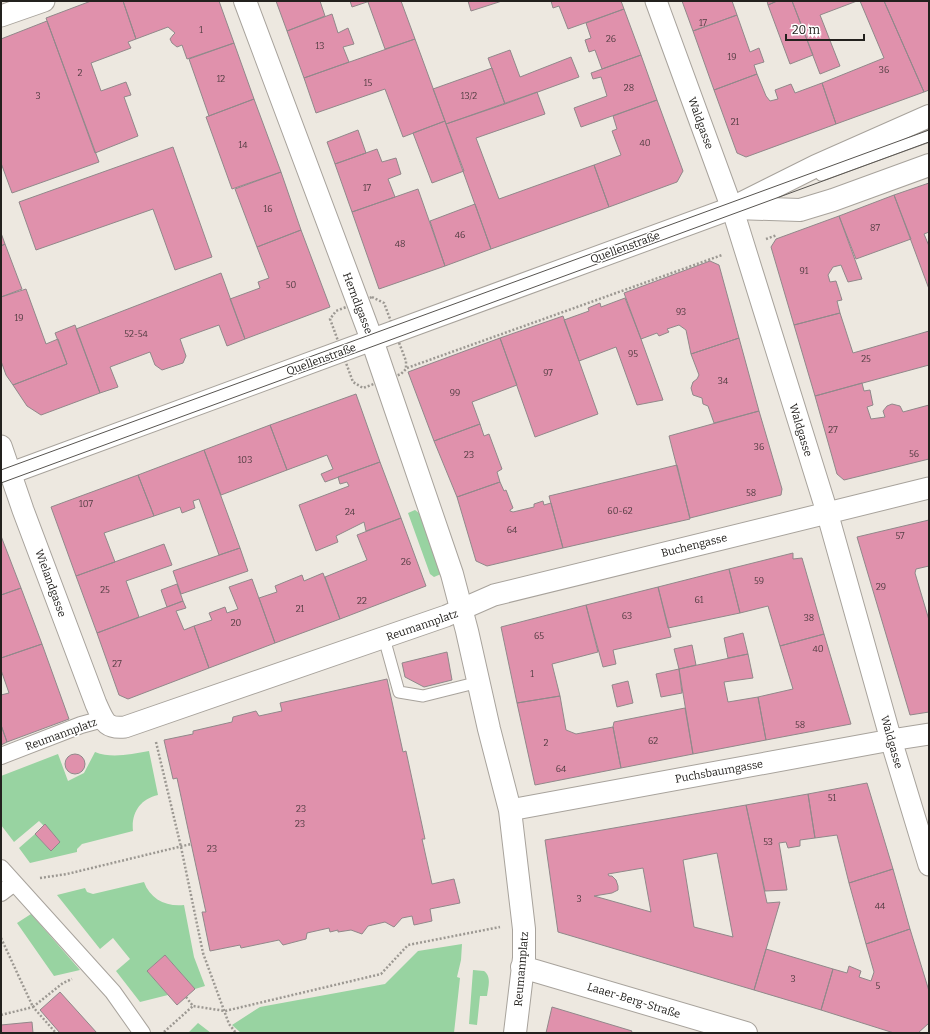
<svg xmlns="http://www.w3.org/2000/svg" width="930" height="1034" font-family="Bitter,serif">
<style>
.green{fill:#98d3a1}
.building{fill:#e091ac;stroke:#91888a;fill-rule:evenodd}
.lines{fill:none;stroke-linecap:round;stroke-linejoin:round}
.service-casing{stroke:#a8a39c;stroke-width:13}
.pedestrian-casing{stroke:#a8a39c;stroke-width:18}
.minor-casing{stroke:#a8a39c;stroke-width:23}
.tertiary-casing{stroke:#a8a39c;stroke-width:24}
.secondary-casing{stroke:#a8a39c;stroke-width:24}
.path{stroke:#9c9892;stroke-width:2.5;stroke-dasharray:2 2;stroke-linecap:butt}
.service{stroke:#fff;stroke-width:11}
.pedestrian{stroke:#fff;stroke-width:16}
.minor{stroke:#fff;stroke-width:21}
.tertiary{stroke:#fff;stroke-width:22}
.secondary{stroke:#fff;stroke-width:22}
.tram{stroke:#575450;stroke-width:1}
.labels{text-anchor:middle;stroke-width:3;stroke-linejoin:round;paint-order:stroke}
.number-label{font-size:9px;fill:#523d42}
.street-label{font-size:11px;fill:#23211e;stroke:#fff}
</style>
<rect width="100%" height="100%" fill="#ede8e0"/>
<path class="green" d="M415,510L419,513L441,574L434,577L430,574L408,513Z
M149,751L158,795C140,799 131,813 133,831L82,844L77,849V852L30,863L19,848L35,834L51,851L60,842L45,825L44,826L39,821L14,842L1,825V776L58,754L68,781L84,773L95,752C112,759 131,754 149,751Z
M144,882C150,899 166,907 184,905L194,957L205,986L195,989L165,955L147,971L168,995L140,1002L116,971L130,959L113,938L100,949L57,895L85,888L87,892L93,894Z
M31,914L80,970L54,976L17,923Z
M462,944L461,960L457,977L460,978L454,1033H241L232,1025L260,1007L385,984L418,951Z
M473,970L484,971C492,977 488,987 487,996H480L477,1025L469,1024Z
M198,1023L211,1033H188Z"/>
<path class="building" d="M91,1H123L136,39L128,42L131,48L91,63L101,91L126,82L131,95L124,97L138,136L95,153L46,18Z
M123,1H219L234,43L187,59L182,45L177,47L172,43L170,39L173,35L175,33L168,27L136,39Z
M276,1H320L325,16L287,31Z
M350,1H370L352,7Z
M370,1H401L415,39L385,49L368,2Z
M468,1H502L471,11Z
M551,1H621L624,9L568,29L559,6L553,8Z
M682,1H732L737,15L693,31Z
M767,1H777L768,5Z
M777,1H792L813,55L790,64L768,5Z
M792,1H857L820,15L840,66L820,74Z
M860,1H884L924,92L836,124L822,83L884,58Z
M884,1H929V90L924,92Z
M624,9L641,55L602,69L595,50L589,52L585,40L591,38L586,23Z
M332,14L338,33L348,28L354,44L343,47L349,62L304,78L287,31Z
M737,15L750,52L759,48L764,62L754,65L757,74L714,90L693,31Z
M47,21L99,162L12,193L1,163V39Z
M415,39L445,121L403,137L385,89L316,113L304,78Z
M234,43L254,99L209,116L189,59Z
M510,50L520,77L571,57L579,77L505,104L488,58Z
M641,55L657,100L581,127L574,108L607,96L601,77L593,79L591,73Z
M492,68L505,104L446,124L433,89Z
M757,74L766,96L770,101L778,99L775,90L791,84L795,93L822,83L836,124L746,157L737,153L714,90Z
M537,92L545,114L476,138L499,199L594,165L609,207L491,249L446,124Z
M254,99L281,172L232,189L206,117Z
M657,100L683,171L677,182L609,207L594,165L621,155L612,131L617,129L613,116Z
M445,121L464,171L432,183L413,133Z
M358,130L366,153L335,164L327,142Z
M173,147L212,257L175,270L153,209L36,250L19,202Z
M377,149L382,162L396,158L401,174L388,179L395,197L352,212L335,164Z
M281,172L301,230L257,247L235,189Z
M929,183V232L924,234L929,246V289L894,195Z
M418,189L445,266L379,289L352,212Z
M894,195L911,239L856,259L839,216Z
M475,204L491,249L445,266L430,221Z
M839,216L862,279L848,282L841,265L833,267L828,275L830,282L836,281L842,300L837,301L840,313L794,325L771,247L776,239Z
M301,230L330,307L245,339L230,299L260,288L258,282L269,278L257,247Z
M1,233L5,244L1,246Z
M5,244L22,289L1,297V246Z
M710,261L719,265L739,338L691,354L686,330L679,325L667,329L669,332L659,336L657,333L641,339L624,293Z
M221,273L245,339L227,346L219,325L180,339L186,356L183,363L162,370L155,365L150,352L110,367L118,387L100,393L76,329Z
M26,289L46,344L58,339L67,364L13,385L6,375L1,361V297Z
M625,298L641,339L663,400L637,405L616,347L579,361L564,320L589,311L588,308L600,303L601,307Z
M840,313L853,353L929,331V365L815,396L794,325Z
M563,316L598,414L535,437L500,338Z
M75,325L100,393L41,415L27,406L13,385L67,364L55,333Z
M500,338L517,385L472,402L480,424L434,441L408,372Z
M739,338L759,411L714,423L708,406L703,404L702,398L693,395L691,388L693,382L697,379L699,375L691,354Z
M862,383L864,391L870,390L873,405L867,407L871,419L885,417L883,411L887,406L892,404L900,406L903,412L929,405V459L844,480L837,474L815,396Z
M356,394L380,462L325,482L321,474L333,469L327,455L287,470L270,425Z
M759,411L782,489L781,495L690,518L669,436Z
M480,424L484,436L489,434L502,469L497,472L500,482L457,497L434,441Z
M270,425L287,470L221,495L204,450Z
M204,450L240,548L219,555L199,499L193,501L195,508L182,513L180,507L154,516L138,475Z
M380,462L401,518L366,531L364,522L336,536L338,542L316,551L299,505L349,486L347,482L340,484L338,477Z
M677,465L690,519L563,548L549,496Z
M138,475L154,516L104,533L115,562L76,576L51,507Z
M500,482L504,491L506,490L513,508L510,510V511L513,512L534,507V504L543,501L544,505L551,503L563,548L487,566L476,561L457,497Z
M401,518L426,586L340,619L325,577L367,560L357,535Z
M929,520V566L916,569L915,573L929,620V712L910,715L857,537Z
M1,536L21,588L1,595Z
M164,544L172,565L126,581L139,617L97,633L76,576Z
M240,548L248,571L181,594L173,571Z
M793,553V559L802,558L824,634L780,646L768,606L740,613L729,569Z
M729,569L740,613L668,628L658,587Z
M323,573L340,619L275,643L259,598L277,592L275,586L302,575L304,581Z
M252,579L275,643L209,668L194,626L212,620L209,613L225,607L227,613L238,609L229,587Z
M177,584L183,601L167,607L161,590Z
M658,587L671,637L613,650L616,664L603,667L586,605Z
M21,588L42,644L1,658V595Z
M183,601L186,608L176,611L184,630L194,626L209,668L128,699L119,695L97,633Z
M586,605L598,652L552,664L560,696L517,703L501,627Z
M743,633L748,654L728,658L724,638Z
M824,634L851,724L766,740L758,697L793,689L780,646Z
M42,644L69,719L7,742L1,725V695L9,693L1,670V658Z
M692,645L696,665L679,669L674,649Z
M447,652L452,680L424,687L405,677L402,663Z
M748,654L753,678L724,682L728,702L758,697L766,740L693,754L679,669Z
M679,669L682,693L661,697L656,674Z
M387,679L403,752L406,751L425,839H422L432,884L454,879L460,903L430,909L432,921L414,925L412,916L402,918L394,927L385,922L368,926L362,934L351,930L338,932V930L330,932L329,928L307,933L306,939L283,945L279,940L241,948L240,945L210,951L202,912H206L205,908L177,778L173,779L164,740L193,734V731L232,722L233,717L256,711L259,716L282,711L280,703Z
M628,681L633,703L617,707L612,685Z
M560,696L566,730L576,734L613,727L621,768L535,785L517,703Z
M685,708L693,754L621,768L613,727L614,722Z
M1,725L7,742L1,745Z
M65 764a10 10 0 1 1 20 0a10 10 0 1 1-20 0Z
M867,783L893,869L849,883L837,835L815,838L808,794Z
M808,794L815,838L800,840V846L788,848L786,842L779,843L787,890L765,891L746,805Z
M746,805L767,903L780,902L754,990L558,932L545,840ZM717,853L733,937L694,927L683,860ZM643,868L651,912L594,896L612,893L618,890V886L616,880L612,876H609L608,874Z
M45,824L60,842L51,851L35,834Z
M893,869L910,929L866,944L849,883Z
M910,929L929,991V1023L918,1033H894L821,1010L833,969L847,973L849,966L861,971L859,977L871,981L874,972L866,944Z
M766,949L833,969L821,1010L754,990Z
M165,955L195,989L177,1005L147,971Z
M60,992L97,1033H60L40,1010Z
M552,1007L632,1031L631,1033H546Z
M32,1022L33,1033H1V1025Z"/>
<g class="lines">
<defs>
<path id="service" d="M821,175L929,136
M384,638L399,692L423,696L479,682"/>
<path id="pedestrian" d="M1,756L81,725L103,719
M1,868L113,992L142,1033
M1,893L14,883"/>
<path id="minor" d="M656,1L734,214L827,512L891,740L929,865
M1,16L44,1
M1,446L23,510L96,704C104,721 105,729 125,727L446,616L494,595L929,488
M11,473L372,340
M510,810L891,740L929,734"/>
<path id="tertiary" d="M735,208L800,210L833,200L929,165
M372,340L732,208L816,166L929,116"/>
<path id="secondary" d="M245,1L372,340L452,574L467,631L489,729L510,810L524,929V958L515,1033
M522,967L746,1033"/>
</defs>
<use href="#service" class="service-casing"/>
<use href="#pedestrian" class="pedestrian-casing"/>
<use href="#minor" class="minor-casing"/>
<use href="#tertiary" class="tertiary-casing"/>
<use href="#secondary" class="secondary-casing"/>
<path class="path" d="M766,239L777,235
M372,297L384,303L406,361V369L401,374L363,388L353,382L330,319L336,311Z
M407,368L722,255
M156,742L181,847L203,953L229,1024L236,1033
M40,878L67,874L191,844
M1,938L33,1007L63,983L72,979
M186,997L193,1006L225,1011L381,974L408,945L500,927
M1,1015L33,1007L56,1033
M164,1032L193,1006"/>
<use href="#service" class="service"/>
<use href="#pedestrian" class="pedestrian"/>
<use href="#minor" class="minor"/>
<use href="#tertiary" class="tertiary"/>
<use href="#secondary" class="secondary"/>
<path class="tram" d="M1,470L929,130
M1,483L929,142"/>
</g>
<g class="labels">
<g class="number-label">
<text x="703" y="26">17</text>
<text x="201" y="33">1</text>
<text x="611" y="42">26</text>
<text x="320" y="49">13</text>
<text x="732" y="60">19</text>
<text x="884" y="73">36</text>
<text x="80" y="76">2</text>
<text x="221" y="82">12</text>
<text x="368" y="86">15</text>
<text x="629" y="91">28</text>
<text x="38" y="99">3</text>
<text x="469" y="99">13/2</text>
<text x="735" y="125">21</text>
<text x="645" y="146">40</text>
<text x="243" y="148">14</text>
<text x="367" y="191">17</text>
<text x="268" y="212">16</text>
<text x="875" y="231">87</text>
<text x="460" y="238">46</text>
<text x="400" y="247">48</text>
<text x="804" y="274">91</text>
<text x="291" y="288">50</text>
<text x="681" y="315">93</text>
<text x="19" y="321">19</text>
<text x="136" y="337">52-54</text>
<text x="633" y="357">95</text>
<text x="866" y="362">25</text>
<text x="548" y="376">97</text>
<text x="723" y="384">34</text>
<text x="455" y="396">99</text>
<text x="833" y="433">27</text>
<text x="759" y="450">36</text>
<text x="914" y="457">56</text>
<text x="469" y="458">23</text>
<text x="245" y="463">103</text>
<text x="751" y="496">58</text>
<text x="86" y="507">107</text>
<text x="620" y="514">60-62</text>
<text x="350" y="515">24</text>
<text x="512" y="533">64</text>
<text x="900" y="539">57</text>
<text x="406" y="565">26</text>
<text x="759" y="584">59</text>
<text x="881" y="590">29</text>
<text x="105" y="593">25</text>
<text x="699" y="603">61</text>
<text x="362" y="604">22</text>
<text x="300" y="612">21</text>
<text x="627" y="619">63</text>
<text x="809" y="621">38</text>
<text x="236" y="626">20</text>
<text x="539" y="639">65</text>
<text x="818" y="652">40</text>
<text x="117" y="667">27</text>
<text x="532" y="677">1</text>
<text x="800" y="728">58</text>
<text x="653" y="744">62</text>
<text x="546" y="746">2</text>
<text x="561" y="772">64</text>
<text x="832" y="801">51</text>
<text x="301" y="812">23</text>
<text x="300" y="827">23</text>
<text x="768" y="845">53</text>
<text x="212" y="852">23</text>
<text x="579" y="902">3</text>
<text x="880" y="909">44</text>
<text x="793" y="982">3</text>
<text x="878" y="989">5</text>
</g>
<g class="street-label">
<text transform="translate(701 123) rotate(70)" y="4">Waldgasse</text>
<text transform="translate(625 247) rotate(-20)" y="4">Quellenstraße</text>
<text transform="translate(358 303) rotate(69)" y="4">Herndlgasse</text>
<text transform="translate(321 359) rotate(-20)" y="4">Quellenstraße</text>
<text transform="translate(801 430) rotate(73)" y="4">Waldgasse</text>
<text transform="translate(694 545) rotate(-14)" y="4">Buchengasse</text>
<text transform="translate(51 583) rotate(70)" y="4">Wielandgasse</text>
<text transform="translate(422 625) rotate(-19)" y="4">Reumannplatz</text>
<text transform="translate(61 734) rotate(-20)" y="4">Reumannplatz</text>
<text transform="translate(892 742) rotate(74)" y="4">Waldgasse</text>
<text transform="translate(719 771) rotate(-10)" y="4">Puchsbaumgasse</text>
<text transform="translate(521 969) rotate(-85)" y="4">Reumannplatz</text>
<text transform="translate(634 1000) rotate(17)" y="4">Laaer-Berg-Straße</text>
</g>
</g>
<rect width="930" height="1034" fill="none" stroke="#23211e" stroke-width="4"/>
<path d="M786 34v6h78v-6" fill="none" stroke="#23211e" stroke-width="2"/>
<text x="792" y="34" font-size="12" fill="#23211e" stroke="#ffffff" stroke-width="3" paint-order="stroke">20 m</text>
</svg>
